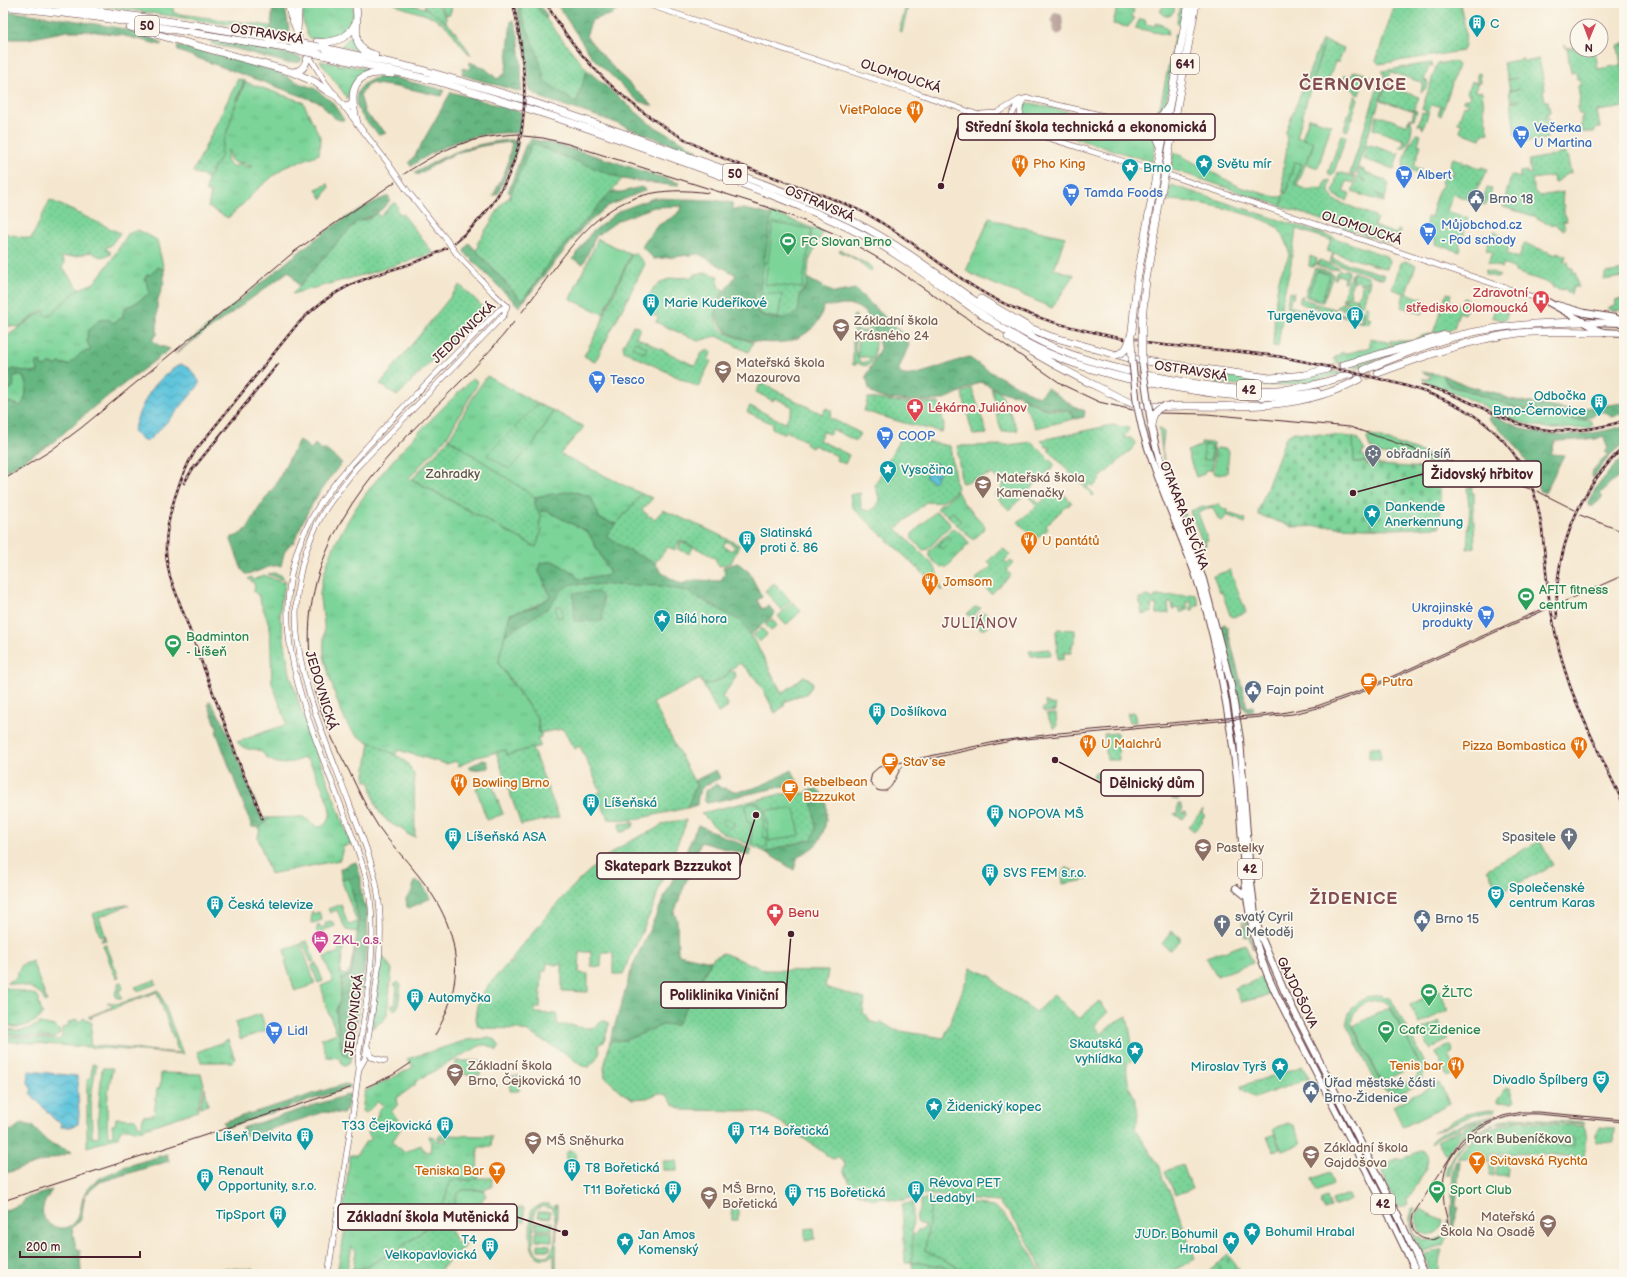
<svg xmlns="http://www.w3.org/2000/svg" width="1627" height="1277" font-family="'Balsamiq Sans',sans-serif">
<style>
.grass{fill:url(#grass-tufts);stroke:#637a62;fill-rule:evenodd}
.forest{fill:url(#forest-crowns);stroke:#586a56;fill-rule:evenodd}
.cemetery{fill:url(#cemetery-stones);stroke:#637a62}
.park{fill:url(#park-dots);stroke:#637a62;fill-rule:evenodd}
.pitch{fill:#7cd499;stroke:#637a62;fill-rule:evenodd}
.water{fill:url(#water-waves);stroke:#547284}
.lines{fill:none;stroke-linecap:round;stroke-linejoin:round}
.taxiway{stroke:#a0837d;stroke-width:11}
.highway-tunnel{stroke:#d3bfae;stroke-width:7;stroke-dasharray:7 3.5;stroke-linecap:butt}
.secondary-casing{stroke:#643d44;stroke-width:6}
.primary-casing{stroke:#643d44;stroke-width:8}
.highway-casing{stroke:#643d44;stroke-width:8}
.secondary{stroke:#fff;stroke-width:5}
.primary{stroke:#fff;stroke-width:6}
.highway{stroke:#fff;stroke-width:7}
.tram{stroke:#4a1f2b;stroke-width:1}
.rail-casing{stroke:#4a1f2b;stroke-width:2.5}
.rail{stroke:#fbf7ec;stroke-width:1;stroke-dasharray:3;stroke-linecap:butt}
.secondary-bridge-casing{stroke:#643d44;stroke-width:6;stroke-linecap:butt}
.primary-bridge-casing{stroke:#643d44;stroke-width:8;stroke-linecap:butt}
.highway-bridge-casing{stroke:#643d44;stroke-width:8;stroke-linecap:butt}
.secondary-bridge{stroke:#fff;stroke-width:5}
.primary-bridge{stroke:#fff;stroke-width:6}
.highway-bridge{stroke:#fff;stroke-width:7}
.labels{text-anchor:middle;stroke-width:3.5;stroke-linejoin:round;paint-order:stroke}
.shield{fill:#fbf7ec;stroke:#7f6065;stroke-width:1}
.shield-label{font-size:12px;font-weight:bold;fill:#4a1f2b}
.culture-label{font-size:13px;fill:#0d838f;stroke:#fbf7ec;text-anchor:start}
.street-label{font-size:13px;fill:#4a1f2b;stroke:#fbf7ec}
.food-label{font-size:13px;fill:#c56008;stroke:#fbf7ec;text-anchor:start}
.shop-label{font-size:13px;fill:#366cbe;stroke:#fbf7ec;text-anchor:start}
.service-label{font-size:13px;fill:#4e5e75;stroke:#fbf7ec;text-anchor:start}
.leisure-label{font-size:13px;fill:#27864d;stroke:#fbf7ec;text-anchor:start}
.health-label{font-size:13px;fill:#be3a42;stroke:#fbf7ec;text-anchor:start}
.education-label{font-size:13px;fill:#785e54;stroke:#fbf7ec;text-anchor:start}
.worship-label{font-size:13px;fill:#5b616d;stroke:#fbf7ec;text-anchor:start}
.park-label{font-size:13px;fill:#59554c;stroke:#fbf7ec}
.hotel-label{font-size:13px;fill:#b23c85;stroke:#fbf7ec;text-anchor:start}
.neighbourhood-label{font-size:14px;letter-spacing:1px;fill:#834e51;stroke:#fbf7ec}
.district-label{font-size:17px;font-weight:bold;letter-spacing:1px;fill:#834e51;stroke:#fbf7ec}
.leader{fill:none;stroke:#4a1f2b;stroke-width:1.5}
.callout-dot{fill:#4a1f2b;stroke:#fbf7ec;stroke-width:1.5}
.callout{fill:#fbf7ec;stroke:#4a1f2b;stroke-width:1.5}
.callout-label{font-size:14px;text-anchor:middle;font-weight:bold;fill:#4a1f2b}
</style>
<defs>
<pattern id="grass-tufts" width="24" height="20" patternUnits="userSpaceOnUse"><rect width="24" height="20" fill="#7cd499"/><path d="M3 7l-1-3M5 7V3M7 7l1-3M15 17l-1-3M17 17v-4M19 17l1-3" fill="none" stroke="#6db684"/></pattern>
<pattern id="forest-crowns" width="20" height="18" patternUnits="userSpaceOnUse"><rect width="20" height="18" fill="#65b681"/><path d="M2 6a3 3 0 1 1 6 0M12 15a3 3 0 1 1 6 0" fill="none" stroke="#55936a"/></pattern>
<pattern id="cemetery-stones" width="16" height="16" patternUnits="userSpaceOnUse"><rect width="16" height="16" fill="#7cd499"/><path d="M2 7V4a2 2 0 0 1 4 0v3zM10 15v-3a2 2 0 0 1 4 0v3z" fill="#6db684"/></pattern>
<pattern id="park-dots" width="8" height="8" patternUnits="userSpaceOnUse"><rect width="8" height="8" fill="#7cd499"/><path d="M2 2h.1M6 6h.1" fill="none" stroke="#6db684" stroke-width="1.8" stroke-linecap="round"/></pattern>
<pattern id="water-waves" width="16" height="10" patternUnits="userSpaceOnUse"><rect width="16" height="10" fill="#5fc5dc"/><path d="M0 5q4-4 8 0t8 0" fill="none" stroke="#509fb3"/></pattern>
</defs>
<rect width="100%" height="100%" fill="#fbf7ec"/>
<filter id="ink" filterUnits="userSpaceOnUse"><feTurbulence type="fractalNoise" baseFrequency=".025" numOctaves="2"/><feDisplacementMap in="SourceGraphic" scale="8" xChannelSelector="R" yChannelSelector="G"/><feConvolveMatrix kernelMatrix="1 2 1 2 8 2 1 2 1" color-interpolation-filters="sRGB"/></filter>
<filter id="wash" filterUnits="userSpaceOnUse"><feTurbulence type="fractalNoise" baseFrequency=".012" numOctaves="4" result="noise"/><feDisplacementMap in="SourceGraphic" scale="16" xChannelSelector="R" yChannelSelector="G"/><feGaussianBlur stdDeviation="0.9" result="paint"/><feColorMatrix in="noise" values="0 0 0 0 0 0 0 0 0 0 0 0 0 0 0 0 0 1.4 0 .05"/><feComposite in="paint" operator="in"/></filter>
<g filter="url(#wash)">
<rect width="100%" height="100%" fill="#f5e7cf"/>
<path class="grass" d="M84,3H174L173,13L270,26L271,31Z
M305,3H352C356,21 352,24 341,37L318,39L309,38C304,28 300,15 305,3Z
M393,3C433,3 451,22 471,55C459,46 454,31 442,23C427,12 409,12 393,3Z
M907,3H909L902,32L899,31Z
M1118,3H1131L1130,9H1134L1132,17L1135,18L1128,27L1113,24Z
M1163,3H1175L1174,11L1171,15L1166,16L1163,15L1160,10H1162Z
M1180,3H1184L1181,23L1179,25L1177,21Z
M1140,19L1146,20L1145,24L1155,26L1156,23L1163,25L1168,29V35L1135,28Z
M1175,33L1177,36V41L1166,103L1159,116L1146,122L1116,115L1117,113C1135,117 1155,127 1161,103Z
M353,34L360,51L341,46Z
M1322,40L1324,43L1309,92L1297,137L1314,142L1297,186L1295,185L1301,164L1294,162L1287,192L1284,193L1283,173L1287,146L1286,131Z
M320,61L369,69L371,71L363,74L350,91L348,99Z
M1354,71L1365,74L1359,95L1355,93V90L1342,85L1345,75L1351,77Z
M244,80L245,81L238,101L245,82L303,102L321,139L319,154L283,168L255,191L244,203L228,218L208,207L211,193L206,191L208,178L222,154L220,152C229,128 235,104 244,80ZM228,150L229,152L230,159C235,165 237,163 243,162L248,166H252L248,168L241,163L234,167L227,162Z
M1356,96L1358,99L1348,130L1346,131L1344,129L1354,97Z
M1031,103L1143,129L1154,137L1157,142L1152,162L1048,130L1027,120L1023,114L1022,115L1025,105Z
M1343,134L1346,137L1333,175L1330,176L1328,173L1341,136Z
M1174,152L1240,187L1276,197H1281L1282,196L1283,199L1281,206L1171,169Z
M1338,172L1355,177L1353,183L1347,181L1343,192L1350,194L1347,201L1337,197L1333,192Z
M1171,185L1332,237L1331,240L1296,229L1290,270L1281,305L1283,311L1278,347L1273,346C1275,323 1274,298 1280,276C1282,267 1290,260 1289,251C1288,243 1282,232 1276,227C1267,220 1256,217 1245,214C1219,206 1194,201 1167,200Z
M990,217L999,222L1065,237L1054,269L1074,275L1052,308C1024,294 993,286 966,271Z
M138,230L157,240L164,270L158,267C147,279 148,278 151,293L134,304L126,307L123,317L113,323L88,345L91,350L81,353L69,365L59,363C54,368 47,368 40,366L36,373L13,369L3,376V341L6,337L44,310L49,316L79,289L94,283L108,265L128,234Z
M841,250L870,266L872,269L870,272L857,260L839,251Z
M1310,256L1317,259L1316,265L1314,264L1313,267L1309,266Z
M1320,260L1339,268L1331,270L1317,266Z
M1290,292L1294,293L1293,297L1294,298H1291L1289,306L1313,313L1311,317L1287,308L1286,305Z
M1301,296H1303L1302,299L1316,303L1314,308L1300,303V301L1299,300Z
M1341,303L1354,307L1352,312L1337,307L1336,312L1351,317L1350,319L1341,316L1333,315L1335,309Z
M1317,304L1334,309L1331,316L1313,318L1314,314L1323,316L1324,312L1316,308Z
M1365,306L1369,307L1366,316L1371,318L1368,324L1363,323C1364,317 1363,312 1365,306Z
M1355,308L1362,310L1363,316L1362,323L1351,319L1352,318L1361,321L1362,316L1354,313Z
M1433,333L1431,337L1394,348L1389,341H1413L1421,336Z
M1370,339L1387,342L1392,348L1340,364L1335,363L1338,360L1333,359L1341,353H1349L1370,347Z
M1403,350L1357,368L1354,367L1358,365L1357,364Z
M1334,371L1342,373C1299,387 1262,388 1217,383L1215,380L1216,377H1220L1224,375C1262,381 1297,382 1334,371Z
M1421,372L1443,375C1446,385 1452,388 1462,389L1520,409C1527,409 1531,411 1538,413C1554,417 1574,421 1591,420L1593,425L1589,428L1552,429L1518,422L1455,393L1432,385L1422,379L1430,378L1431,376Z
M20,374C29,381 27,398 21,406L9,402L3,403V394L13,387V377Z
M487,376L538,404L487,455L535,442L554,411L584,427L560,454L642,494L616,524L600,519L549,496L535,497L449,439C462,418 472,396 487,376Z
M472,379L476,380L477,385L447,437L409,478L536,547L542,529L539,527L541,516L539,513L541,511H547L588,532L610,573L607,576L578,579L544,585L551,596C538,606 526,610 510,614L500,654L499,664L513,685L538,719L539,733H541V737L537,738L541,746L507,755L506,750L477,757L459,766L456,761L446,764L398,750L395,755C383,748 363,741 353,732C343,723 330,681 327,667C326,663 324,658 324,653C323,644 325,634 324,625C324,615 319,603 320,593C332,511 416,435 472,379Z
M1159,428L1164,432L1162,449L1164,461L1190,529H1187L1183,519L1181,509L1165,472Z
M1353,437L1357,438L1365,451H1363L1362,456L1366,457V462H1354Z
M1201,442L1214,443L1212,470H1205L1204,474L1196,477L1187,451L1201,446Z
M1217,448L1227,449L1229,451L1227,473L1225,474H1215L1214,472L1215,450Z
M957,491L962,501L985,526L984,530L973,540L945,513L937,509L942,503H944Z
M1220,504V507L1228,510V513L1246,519L1245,523L1227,515L1222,521L1219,520L1212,507L1198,513L1208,540L1205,541L1206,545L1204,546L1190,511L1200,508Z
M935,512C941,513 949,520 950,526L928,549L923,550L912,539V534Z
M952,529C959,530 966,538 969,544L947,567L941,568L929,557V551Z
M274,573L281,575L286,582L281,600L280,616L290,673L301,710L351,844L343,847L340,860L270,874L258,838L260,828L269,818L303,817L318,827L323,826C327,822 331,818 330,812C329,799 315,771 308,760L303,758C290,764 280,767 267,758C265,756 263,752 260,751C249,746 249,754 237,742L287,724L272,683L270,627L258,595L253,591L255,590L254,583L248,579L252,577L253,580L264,575L283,583L285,581L268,574Z
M975,607L981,608L971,617L967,614Z
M975 621a8 8 0 1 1 16 0a8 8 0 1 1-16 0Z
M730,670L735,673L736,677L722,697L728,704L727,708L718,713L703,684C713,683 724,679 730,670Z
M1046,714H1056L1057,727L1054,728Z
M1379,746L1381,759H1369V749Z
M631,823H634L633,827L623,832H620L619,824Z
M349,878L359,921L357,932L346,930L337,910L330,913L328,909L341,904L348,925L357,922L341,879Z
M126,905H129L99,917L107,940L102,941L101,939L105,938L104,935L100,936L93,914L109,908Z
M312,911L313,914L319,912L322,920L313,923L311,922Z
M1247,920L1254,950H1253L1249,936L1245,937L1242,922L1245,929L1247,928L1244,921Z
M330,921L334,923L335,926L322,931L323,934H318L316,929L318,928L317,926L319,925L320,928L326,926L325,923Z
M307,941L315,961L311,962L302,942Z
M337,941H344L340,974L348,975V972H350L355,944L351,975L342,978L340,1000L336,1011L340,1042L345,1056L352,1057L349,1063L343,1066L340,1058L327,1057L321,1039L337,1033L326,1007L324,996L321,986L333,981L324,957L339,952Z
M106,944L119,977L116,978L103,945Z
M1245,944L1253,963L1217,976L1206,957L1223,951L1224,952Z
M382,955L392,969L387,1014L384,1020L372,1028Z
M32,961L47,1001L45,1002C39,985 21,986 6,983L15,979L21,965Z
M316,963L323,981L318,983L312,967L313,964Z
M155,980L156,984L140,990H137L135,987Z
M121,982L123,989L119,991L122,998H117L115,993L118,989V983Z
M398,982L401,985L398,1006L396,1009H393L391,1006L392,1005H395L397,986L394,985Z
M3,987L36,995L40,1000L38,1001L43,1015C34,1023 22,1030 10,1026L7,1021H3Z
M159,990L183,1054L3,1041V1036L59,1040L62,1036V1028L69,1026L68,1023L77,1019L79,1022L84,1018L92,1023L90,1045L179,1053L157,992L92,1016V1019L88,1017L112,1007V1005L108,1004V1002L119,1004Z
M40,1023L55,1026L60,1031V1034L54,1038L3,1034V1027C17,1033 28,1031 40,1023Z
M489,1038L496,1040L499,1046L498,1050L496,1051V1049L487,1045H481L416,1081L415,1085L397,1098L398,1104L391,1112L403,1125L392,1142L404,1152L421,1145L424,1151L430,1152L431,1143L429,1136L435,1137V1140L446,1142V1139H438V1137L440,1135L492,1136L491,1147H478L477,1178C469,1183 458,1177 450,1182C447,1191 445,1203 440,1211C426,1235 393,1251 370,1265C364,1268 359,1269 353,1269L356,1251L352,1247L346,1274L337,1272L347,1220L342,1219L350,1155H357L366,1141H370L371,1138L368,1133L370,1126L378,1114V1111L384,1105L377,1102L366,1113L362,1111L365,1091L396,1076L413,1067L407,1059L467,1040Z
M228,1040L235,1059L232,1062H201L197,1052Z
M92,1064L96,1065V1067L91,1096L92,1138L99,1136L98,1116L102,1068H113C107,1090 106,1113 108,1136L113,1135L112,1125H115L116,1118L135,1119L139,1126L142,1125L143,1116L154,1115L157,1089L160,1088L161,1073L201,1074L204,1084L197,1111L136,1131C128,1126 120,1127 118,1137L87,1147V1080L91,1077Z
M205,1088L208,1105L200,1107V1106Z
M1495,1109L1496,1112C1470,1113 1455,1124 1433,1133L1456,1119L1467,1114Z
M1495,1116L1463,1126L1442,1136L1430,1144C1434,1131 1481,1117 1495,1116Z
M1512,1117L1582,1122L1585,1124L1516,1119L1496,1124L1495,1123Z
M1491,1120L1470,1130L1459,1141L1464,1128L1476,1123Z
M1493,1124V1126C1473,1135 1450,1149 1450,1175H1445C1449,1151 1472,1132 1493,1124Z
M1460,1129L1461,1130L1457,1140L1446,1155L1437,1142Z
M1491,1155L1509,1156V1158L1504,1161L1496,1162L1494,1165V1176L1489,1175Z
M1500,1165H1505L1508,1168L1507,1177L1496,1176L1497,1167Z
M1373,1172L1396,1219V1220H1394L1372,1174Z
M1349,1194L1351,1200L1334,1207L1332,1200Z
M1327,1197L1331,1208L1324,1210L1320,1200Z
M926,1199H932L925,1251L973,1274L925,1263H912V1235H915L918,1230L924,1229L925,1225L918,1223C913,1214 923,1209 921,1200Z
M1413,1208H1416C1394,1245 1451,1252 1448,1220L1449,1231L1443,1245L1422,1252C1415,1237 1404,1225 1413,1208Z
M1420,1209L1443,1220C1442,1234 1429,1239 1418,1230L1415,1219Z"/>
<path class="forest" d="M273,3H284L290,34L271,31Z
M516,3H520L522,17L538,55L545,81L576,103L587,70L650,124L697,150L696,154L611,121L542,98L529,90L526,57Z
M533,3H539L547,16L546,20Z
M556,3H624L625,5L612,14L592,20L586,36L617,72L653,106L638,101L592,57Z
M3,11C32,14 61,18 89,23C114,27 138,30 161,42V45L121,35L89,31H67L28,39H6L3,37Z
M513,20C521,33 522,76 521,92L462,75L463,68L469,70L470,62L486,69L497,79L503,75L506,70L511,21Z
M213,39L294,55L301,58L302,60L300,62L287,63L237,49L217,46L211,43V40Z
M177,46L227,57L280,73L301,84L314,88L332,102L344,120C334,122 327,110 321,103L178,51Z
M380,77L395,78L444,90L441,96L410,89L369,83L360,95L365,113L386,133L379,135C374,129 367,123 362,116C349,97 359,82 380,77Z
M451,92L521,112L520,133C476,131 447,142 411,166L409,162L414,157Z
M531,139L554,144L590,154L679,183L677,186L622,179L532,144L511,193L508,192L526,144Z
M510,140L519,141L516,152L498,194L493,196L507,167L512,142C488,144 466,148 444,159C435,164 427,170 417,175L415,173C450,152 470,144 510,140Z
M641,187L646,190L608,206L583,227L519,307L464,252L465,249L469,243L522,301L554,256L610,192H622Z
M386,197H389L390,200C381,212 371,218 357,221L299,286L289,271L175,354C206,327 238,301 270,276C306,246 342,215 386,197Z
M654,198L714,200L732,203L733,209H744L772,215L760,289L755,294L752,307C761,317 768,318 781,319L804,290L807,285V278L834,293L855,289L907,338L909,345L899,368C899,372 900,374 904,375C914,378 955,361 968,357L989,371L1038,397L1047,388L1072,405L1085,411L1084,417L1075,419L1071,411L1051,408H1045L1021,397L1019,394C1006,397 993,386 980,382C969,387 951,398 940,400C929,402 883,401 875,395C869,391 868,386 867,379H865L880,348C876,332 873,314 855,306C849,304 831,306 824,306C822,310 821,317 819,320C813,330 800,338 790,341C768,346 712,341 716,309C717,297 730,285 736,275L699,254L654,259L641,246L657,226L676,215L683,206L654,207L619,220L596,236L583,264L573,259L591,233L619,211Z
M158,267L164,270V281L157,303V335L152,339L158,345L170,349L96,405L52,443L3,473V403L9,402L21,406C27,398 29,381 20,374L13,377L14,383L13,387L3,394L4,374L13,369L36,373L38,371V368L35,365L36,362H41L40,365L45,367L48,364H54L55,366L59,363L69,365L81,353L91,350L87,342L88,331L99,320L109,319L113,323L123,317V312L126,307L134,304L150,293L145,278L148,274L150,275Z
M1443,375L1468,386L1496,393L1510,399L1569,410L1624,403V412L1613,417C1609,416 1608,413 1605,412C1595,410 1590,420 1582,420C1561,422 1540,409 1520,409L1462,389C1452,388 1446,385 1443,375Z
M1490,416C1500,417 1516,427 1527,430C1560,439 1591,435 1624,426V443L1609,456L1594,477H1592L1593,470L1608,454L1604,452L1608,449L1603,436L1596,439L1555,441L1551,454L1564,455L1545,493L1539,490C1528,458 1514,440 1488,419Z
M299,440L311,449L315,444L322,450H326L342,463C321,487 305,513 294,542C283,548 284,555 281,566C267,564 258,574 246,574L242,570L231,540L232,537L237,536L247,529L260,506L275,486Z
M1624,456V474L1610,483L1600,494L1603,497L1592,507L1588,505C1587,495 1616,464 1624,456Z
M572,491L591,497L600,519L616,524L606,536L626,549L655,563L662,573L681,584L694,580L720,581L725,574L723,567L738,563L749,572L762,597L757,600L762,609L769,606L775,614L749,636L757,645L782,694L804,676L812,681V686L806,694L797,696L784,702V706L775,713C766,694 757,675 739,663L730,670L726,676L714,683L703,684L700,679L696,681L513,641L505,635L510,614L537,606L551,596L538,570L540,563L553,561L574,573L578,579L606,576L610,573L588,532L547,511H541L539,513L535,506V497ZM605,585L661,586L686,591L719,609L613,628Z
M1225,624L1227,627L1247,707L1253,706L1254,711L1247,712L1237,699L1231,667L1227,657L1220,630L1222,625Z
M210,701L222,720L262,818H269L260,828L252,827L216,731L218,730L208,704Z
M483,760L487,761L489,768L472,770L468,767Z
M716,770L720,778C714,782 701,785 699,793C697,797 698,801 697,805L687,808L696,785L694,781Z
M792,770L798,783L708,803L704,800L705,791L716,784L721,788C728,788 732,792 739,791C757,790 776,778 792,770Z
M817,789C832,798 827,828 819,841C814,848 806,852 798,856L794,870L765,852L812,839V794L808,793V790Z
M698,825L752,849L750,856L701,842L674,913L677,920L678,954L711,961L677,1025H663L627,1040L610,1041L633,965Z
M356,862L361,878V893L367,912L368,943L352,1057L345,1056L342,1053L336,1011L340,1000L342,978L351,975L359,921L349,878L341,879L340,869L349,864Z
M415,881L421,883L431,898L409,908L407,907L406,898L411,893Z
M345,1084L350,1085L351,1087L225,1128L223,1122Z
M350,1094L347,1108L343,1114L324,1112L246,1137L242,1128Z
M22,1123L32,1126L48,1142L72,1152L3,1174V1128L11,1131Z
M167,1154L169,1161L100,1182L85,1195L81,1219L72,1228L76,1248L79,1249L80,1251L81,1274H5L3,1269V1211L22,1204L24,1199L27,1198L52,1190C44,1202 35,1216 53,1226C57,1228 61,1228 65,1228C84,1224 78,1200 88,1188C96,1178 109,1174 120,1169V1168Z
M1456,1161H1460L1456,1206L1459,1207L1453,1228L1451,1227L1453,1169Z"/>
<path class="cemetery" d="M1294,432L1353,437L1354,462H1366V465H1368V462L1378,463L1379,465L1440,469V527L1392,529L1336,527L1334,526L1291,527V526L1259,515L1258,512L1286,437Z
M1228,1255L1243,1274H1206Z"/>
<path class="park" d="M426,3H430L429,4L432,5L433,3H437L446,17V22L424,7Z
M439,3H453L450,14L446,15Z
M520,3H533L587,70L576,103L545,81L538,55L522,17Z
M1395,3H1460C1462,14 1470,43 1462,51L1379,64L1376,61Z
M1325,41L1344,48L1339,62H1335L1325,89L1311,85Z
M1624,42V107L1597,111L1600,128L1595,129V132H1581V118H1583L1582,114H1579L1577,107H1579V100H1580L1578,86H1580V79H1577L1576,72L1571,73L1567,48H1565V44L1566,48L1574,47L1575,50H1595L1598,69L1621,65L1618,46L1622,45V43Z
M1523,59L1524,62L1539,59L1545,89L1543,90L1545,101H1548L1550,112L1547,113L1548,117H1545V119H1549L1550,133H1546L1547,139L1522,142L1521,134L1515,135L1511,102L1520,100L1511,101L1509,91L1519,89L1510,90L1508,80L1517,78L1508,80L1503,63Z
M1454,61L1458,65L1441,116L1438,115L1441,106L1431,105L1423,129L1422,128V126L1419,124L1418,126L1422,112L1425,113L1426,111L1422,109L1437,64Z
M1430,63H1432L1433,66H1429L1424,80L1427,81C1429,86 1425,90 1421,92L1423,83L1391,72L1388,81L1386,80L1382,71Z
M1480,73L1481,82L1477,83L1476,92L1482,91L1485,117L1489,133L1483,134L1481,139L1460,132L1462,124L1458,123L1464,105L1468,106V103L1463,101L1464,99L1468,100L1470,95L1467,93L1471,81L1477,83V74Z
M1371,76L1384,79L1385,84L1355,175L1350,174L1380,80L1372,77L1371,82H1369Z
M238,79L244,80C235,104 229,128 220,152L222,154L208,178L193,172Z
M1387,83L1389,84L1388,87L1419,97L1414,110L1417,111L1414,119H1409H1412L1414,111L1381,100Z
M1377,115L1406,125L1409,120L1411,121C1414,129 1409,142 1404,148H1398L1399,147H1402L1404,140L1373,129Z
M1416,134L1421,135L1418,144L1421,145L1414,166L1422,170L1420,173L1404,168L1403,164L1410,142H1412Z
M532,144L622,179L554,256L522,301L476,250L479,246L477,244L504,201L509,198Z
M1367,144L1398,154L1399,152L1394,169L1363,159Z
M1565,153L1567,155L1571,173C1560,176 1561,181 1554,183L1553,176L1532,179L1534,191L1540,196L1563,192L1562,205H1564V215L1566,216L1567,221L1562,222L1566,226L1564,230L1555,225L1545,223V222L1537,218V217L1503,207L1511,175L1520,178V172L1527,171L1528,174H1531L1529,160Z
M1453,158L1463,161L1462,164H1464L1467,163L1480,169L1481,167L1488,169L1480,185L1477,184L1478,186L1477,190L1475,189L1474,191L1476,192L1475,195L1472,194L1470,200L1453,194L1447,211L1468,218L1466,224L1464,223L1462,228L1465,230L1463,236H1465L1463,242H1461L1459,246L1461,247L1460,252L1435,244L1436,240L1432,238L1433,234L1425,231L1427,217L1431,218L1434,207L1433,206L1439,189H1440L1443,184L1441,183L1444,173L1452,175L1454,171L1449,169Z
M1294,162L1301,163L1295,185L1310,191L1316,188L1323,190L1326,181L1330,180L1329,192L1334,200L1375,216L1374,217L1377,218L1374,226L1396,234L1398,230L1401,231L1397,243L1391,244L1281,206L1283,199L1282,196L1287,192Z
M1359,168L1364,170V172L1385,180L1389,184L1385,199L1376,193L1384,200V202L1352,192L1357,177L1367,182L1357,175Z
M328,184L329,187L323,198H321L316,189Z
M1487,188L1492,189L1486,205L1482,204Z
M50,200L120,233L110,246L106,247L107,250L110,251V255L100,257L91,252L77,256L61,257L65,263L62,267L79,289L49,316H46L43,310L18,327L3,325V233L31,239Z
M393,203H395L398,207L397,210L400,214L402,213L433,253L377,271L292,294L357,221L368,219L377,213L380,217Z
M772,213L823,232L809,261L807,285L800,294L798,312C782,322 765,321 752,307L755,293L760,289Z
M1494,231L1503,237L1512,239L1507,254L1519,258L1524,243L1556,255L1557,252L1566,256L1564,262H1568L1569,268H1573V273L1576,272L1578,287H1573L1571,294L1567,293V289H1563V290L1552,287L1553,285L1534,278L1515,272V269L1503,264L1502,268L1488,263L1492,252L1486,250L1489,239L1488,237L1482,236L1483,234L1492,237Z
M1332,237L1386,256L1389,262L1387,269L1334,253L1332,259L1385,275L1383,279L1330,262L1333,253L1327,251Z
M632,253L637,255L645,264L595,362L584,356L601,324L604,315Z
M1405,261L1416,265L1406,293L1426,300L1422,314L1401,307L1404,293L1392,289L1401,263Z
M1315,268L1332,273L1333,276L1323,302H1320L1306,297L1305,295Z
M1340,270L1342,272L1345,270L1349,271L1345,282H1343L1344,277L1338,275L1336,279H1334L1336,273Z
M1486,270L1500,275L1498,278L1485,274Z
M1624,270V277L1603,280V278L1605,277V273Z
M1353,272L1368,277L1370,280L1361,284L1358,281L1354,282L1352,273Z
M707,273L718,276V287L724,290C716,302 709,320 723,331C731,336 744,339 753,343L748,352L717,336L698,341L656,322L658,317L649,313L645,303L654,287H656C664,276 682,278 694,277V274Z
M1351,274L1353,282L1350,289L1351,294L1342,300Z
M1370,281L1363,304L1360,307L1356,298L1361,293L1362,286Z
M460,285L482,306L456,336L454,334L451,337L453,339L397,396L380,384Z
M1447,293L1451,294L1449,301L1461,305L1464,298L1469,300L1465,314L1459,312L1454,328L1433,333Z
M1351,296L1352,298H1355L1358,307L1343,301Z
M1624,299V309C1618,310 1610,312 1607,308L1616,306L1615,300Z
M1496,307L1508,313L1505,321L1492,317Z
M633,325L640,328L636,337L693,365L696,364L702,353L708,350L712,351L708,360L711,361L698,387L624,351L623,346Z
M761,383L822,414L826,408L832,411L830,418L860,433L856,441L832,429L830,434L823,432L819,440L849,455L845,464L836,460L837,456L814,445L812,448L805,444L806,441L786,431L784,434L772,428L773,424L747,412L750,406L785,423L793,407L775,398L773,401L756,392Z
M972,388L987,434L973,435L962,393Z
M991,388L1000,392L1018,430L1002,432L993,403L995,401Z
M868,398L901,402L939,403L944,425L942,432L908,424L864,411Z
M1021,398L1046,409L1071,412L1074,419L1036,428Z
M538,404L554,411L535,442L509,469L487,455Z
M1112,425L1129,428L1127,433L1124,436L1125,438H1131L1136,444L1129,452H1128L1099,479L1100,480L1093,487L1090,484L1087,487L1094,494L1093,496L1048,450L1051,447H1046L1041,440Z
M1369,434L1441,459L1440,465L1378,453L1370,447L1367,439Z
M901,437L950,446L957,490C945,500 942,504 926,502L896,529L906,537L909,541L935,567L942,591L852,507L850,495L860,493L861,508C870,514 875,509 880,501L875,485Z
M449,439L535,497V506L541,516L539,527L542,529L536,547L412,479Z
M1032,442L1054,464V466L1009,510L994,495L1004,485L992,474L963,483L961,482L957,446L1008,445Z
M1204,445L1212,446L1211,460H1203Z
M1472,484L1476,485L1477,486L1471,487L1472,493H1474V502H1473L1475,547L1467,549L1470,507L1469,506L1467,487H1471Z
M1053,491L1058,496L1062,492L1072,503H1069V506L1067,505L1046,526L1048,529L1032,543L1027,538L1030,534L1018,522L1037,506L1029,497L1031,495L1039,504Z
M642,494L653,498L642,510L650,517L651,516L655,519L663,510L707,529L739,545L731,563L719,566L714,557L680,540L675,550L668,547L655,563L626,549L606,536ZM726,541L735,546L732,551L723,546Z
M948,536L952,539L942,549L938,546Z
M1003,548L1010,555L1004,561L1008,563L1010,561L1013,563L1006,570L1011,575L991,594L976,579L992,566L988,561Z
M1230,570L1246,612L1233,617L1230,615L1222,592L1219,591L1213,576Z
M571,584L661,586L686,591L740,621L757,645L782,694L804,676L812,681V686L806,694L797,696L784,702V706L775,713C766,694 757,675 739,663L730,670L726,676L714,683L703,684L700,679L653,703L696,785L687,808L631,820L609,819L595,794L601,792L580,746L574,749L563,729L539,733L538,719L499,664L500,654L505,635L548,608L564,588ZM598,592L603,598V621H575L573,593Z
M1190,594L1196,595L1199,605L1195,606L1193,610H1191V601L1187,602L1188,610L1185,611V607H1184V612H1180V608L1173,609L1172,603H1168L1169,613L1157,614L1156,604L1151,605L1152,613L1148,612L1147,614H1142L1139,598L1149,596L1150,599L1155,598V596L1185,595V597L1187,595Z
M1058,629L1075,630V642L1072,643L1073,647H1071L1072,653H1064V659L1058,660L1056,632Z
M1050,649L1051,655L1031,656L1029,651Z
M1046,701L1047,703H1050L1051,705L1055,704L1056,711L1044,712L1042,709L1046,707L1045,702Z
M1134,712L1136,722H1130L1127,713Z
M1117,733L1119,760H1107L1104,734Z
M370,742L401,758L407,763L414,774L415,837L407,834L401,828V827H397L387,821L386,819C376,814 372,791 370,781H366L365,775Z
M532,748L559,817L521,825L496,752L506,750L507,755Z
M1095,772H1120V776H1116V790L1120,791V795L1106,790L1093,776Z
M1174,780H1176L1175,790H1177V794H1179L1178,800L1172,799Z
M808,793L811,794L816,829L812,839L765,852L719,831L701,813L781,794Z
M1178,804H1181V808H1183L1181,813L1183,814L1184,812L1187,813L1183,819L1174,814L1177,813Z
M1203,809L1202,814L1205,815L1201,821L1203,822L1194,831L1189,827Z
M686,820L685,826L659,887L654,905L623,974H613V952H602L601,967L591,966V952H580L579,973L588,974V992L562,991V964L554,965L553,964L547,963L546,971H542L540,1008H535V1013L557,1014V1025H576V1027L591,1028L599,1025V1022L605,1021L609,1024L604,1042L599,1044L598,1047L600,1051C598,1058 594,1062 589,1067L582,1066L565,1053L528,1032L518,1029L484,1028L478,1026C468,1000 495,979 510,961L512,964L514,962L511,959C553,910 590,855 652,831C656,829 659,826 662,825C669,821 679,821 686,820Z
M1540,841L1553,865L1500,893L1487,869Z
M1065,867L1087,877V880L1063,884L1062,874Z
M1171,931L1180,937V941L1170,950L1162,944Z
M723,953L765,970L828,971L825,987L865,999L863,1013L869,1018V1021L879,1024L880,1021L894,1030L944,1038L971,968L991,976L999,986L1036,1012L1054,994L1079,1019L1099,1001L1108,1012L1095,1025L1101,1034L1114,1023L1127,1016C1130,1030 1132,1045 1134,1058L1127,1064C1125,1081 1133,1092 1137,1107C1139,1114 1137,1122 1135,1129L1160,1167L1163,1180L1174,1200L1195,1259L1167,1274H1043C1036,1253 1022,1231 1009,1213C1005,1209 1001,1207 999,1202C976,1201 954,1197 931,1195C926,1195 924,1196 919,1194L917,1197C912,1197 908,1199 904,1200C895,1201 887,1198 879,1197L876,1200L853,1191L849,1181L843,1171L845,1164L838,1156L834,1159L831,1158L782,1123L765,1114L750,1111L683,1110L673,1104L667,1095L659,1093L647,1098L632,1099L621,1092L605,1077L604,1068L610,1041L627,1040L663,1025H677L713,958Z
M1263,977L1271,995L1241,1002L1235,988L1242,985H1249V983Z
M1303,1066L1302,1068L1305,1069L1308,1075L1306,1077L1310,1078L1255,1098L1242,1089L1241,1086Z
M1507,1088H1510L1515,1101L1513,1103L1497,1102V1100Z
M1516,1121L1584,1126L1586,1132L1584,1158L1545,1154L1489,1153L1488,1162L1457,1158C1471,1136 1491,1127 1516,1121Z
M1600,1127L1615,1128L1614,1143L1596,1142V1134Z
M1422,1150C1439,1158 1413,1190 1407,1200L1408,1203C1406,1206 1404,1208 1400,1207L1397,1205C1388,1186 1370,1164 1401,1158L1402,1159Z
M565.5 1156a5.5 5.5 0 1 1 11 0a5.5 5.5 0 1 1-11 0Z
M1183,1165L1192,1189L1175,1195L1165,1171Z
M477,1178H492V1187L483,1190H463L455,1201L453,1210L447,1225L457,1242H465V1246L436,1274H349L351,1269L363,1268L370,1265C393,1252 426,1235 440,1211C444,1203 447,1191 450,1182C458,1177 469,1183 477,1178Z
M932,1199L993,1206C1010,1217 1034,1255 1041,1274H973L925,1251Z
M913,1202L912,1263H925L971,1274H913L912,1263H905L902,1205Z
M814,1228L815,1239L805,1240V1229Z
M1442,1249L1439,1261V1274H1431L1424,1255Z
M224,1268L253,1269V1274H224Z"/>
<path class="pitch" d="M1309,118L1331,125L1318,168L1307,164L1314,142L1302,138Z
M773,223L812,229L802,288L765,284Z
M598,239L631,254L603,314L570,299Z
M1317,271L1330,275L1322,300L1308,295Z
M760,292L782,295L778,318L763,315L757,310Z
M856,315V326L866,323C869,324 872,325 874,328C876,332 875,337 875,341C875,353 874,374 856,362V365H853V316ZM865,326L871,331H858V357H871C856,377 850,336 860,327Z
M635,342L647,347L645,353L632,347Z
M953,512L961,521L957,525L948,516Z
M681,541L693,547L690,554L678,549Z
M774,583L791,601L782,610L765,591Z
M793,602L801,611L786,625L778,616Z
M556,606H562V617L557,618Z
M772,619L777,626L771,631L765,624Z
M762,628L767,635L759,642L753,635Z
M491,782L503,814L487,820L476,788Z
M752,803H759V807H764L763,837L767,838V848H761V846L752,843L751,822H747L746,805Z
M795,809L800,835L769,841L766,810Z
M726,819L734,823V826L728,828L722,823L724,820Z
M301,944L315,984L295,991L285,961L287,960L284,950Z
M1439,990L1448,1010L1419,1024L1410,1005Z
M1379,995L1391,999L1427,1067L1425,1069C1422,1090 1391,1101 1377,1084L1347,1025C1346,1007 1362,997 1379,995ZM1378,1000L1383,1001L1390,1005L1421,1067L1417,1077C1405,1083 1392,1094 1381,1082L1352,1026C1349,1010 1365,1001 1378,1000Z
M1390,1007L1419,1063L1382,1082L1353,1026Z
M261,1014L266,1031L240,1039L235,1022Z
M1439,1021L1448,1040L1430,1049L1420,1030Z
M1450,1045L1453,1052L1449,1055L1457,1073L1447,1077L1436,1052Z
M456,1061H480V1075L456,1074Z
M510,1076H519V1091H510Z
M1439,1083L1450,1104L1403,1127L1393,1106Z
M1288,1123L1294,1126L1301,1144L1282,1151L1273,1129Z
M1274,1134L1280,1149L1274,1152L1267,1137Z
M1559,1138H1574V1147L1558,1146Z
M663,1161H677V1170H663Z
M1329,1172L1333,1184L1316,1191L1312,1179Z
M463,1190H483L486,1196L482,1200V1207L463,1223L455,1217L453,1210L457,1194Z
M542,1204H549L554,1209L555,1205H557L556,1271H554V1254C550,1257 545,1260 540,1258C526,1253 531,1222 531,1210ZM543,1206L552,1209C558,1217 560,1267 537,1254L533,1247L534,1213L537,1209Z
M732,1205H738V1220H732Z
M517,1208H524V1222H517Z
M538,1212H550V1218L538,1217Z
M536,1222H552V1230H536Z
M536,1232H552V1241L536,1240Z
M538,1244L550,1245V1250H538Z"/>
<path class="water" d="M181,364L190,369L199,381V385L173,416L148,441L142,439L133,432C141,402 154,379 181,364Z
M933,463L938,464L940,472L938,476L936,475L935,476L937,478L934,482L925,477L928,471L927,465Z
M29,1071L77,1076L79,1114L78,1124L71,1127H61V1123L55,1120L30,1093L32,1090L28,1083Z"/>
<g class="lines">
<path class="taxiway" d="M1057,18L1058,29"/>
</g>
</g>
<g filter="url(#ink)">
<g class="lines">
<path class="highway-tunnel" d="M1327,369L1343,365
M1128,371L1146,375
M1351,374L1364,370
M1365,377L1378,373"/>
<defs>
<path id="secondary" d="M287,3L290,16L299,37
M291,3L294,20
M643,3L917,93L1007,125L1151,170
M311,59L325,82L388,163
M1022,102C1016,116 1025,124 1034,132
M981,114L997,113L1019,100L1028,98L1139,124L1159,130L1168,128L1173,125
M1148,124L1161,126L1171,137
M1007,125L1016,107L1024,100
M1169,175L1548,302
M406,189L446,239
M456,253L494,294L507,306
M368,1048L371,1057L385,1061
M359,1069L365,1058C373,1002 387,945 377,888C372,859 360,832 350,805C313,706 265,616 323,513C333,497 345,483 356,468L504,315L507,306
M357,1083L359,1069L358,1058C366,1001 379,943 368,886C363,861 353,838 344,814C310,721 258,621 309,523C325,492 349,466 373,440C413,395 457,353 499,310L507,306
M328,1274L355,1099"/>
<path id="primary" d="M1548,302L1602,332L1624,333
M1557,305L1585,313L1615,318L1624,322
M1584,322L1623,323
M1151,426L1162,472L1170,495L1203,579L1231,685L1240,739L1250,874L1255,914L1259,932L1285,993L1401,1222L1424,1274
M1142,428C1156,480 1179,528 1197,579C1205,604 1212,630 1217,655C1226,700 1234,745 1238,790C1243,838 1242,887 1254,934C1259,955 1267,975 1276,994L1386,1209L1417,1274
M1236,888L1247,897"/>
<path id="highway" d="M43,3L201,26L287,41
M355,3C362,24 345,47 375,55
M3,6L97,17L291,49
M130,27L292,72L315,82L327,91L335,95
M297,32L298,12L300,3
M317,42C333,43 348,40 355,24
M319,47L422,70L522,99
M323,55L436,81L522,107
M292,72C301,72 305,67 307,59
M526,100C596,123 665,148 734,173C779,190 824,206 866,228C925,260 975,307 1034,338C1064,354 1096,363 1128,371
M345,107L350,106L352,104
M526,108C592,129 657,152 722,176C769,194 816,211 861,234C919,264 968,310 1025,342C1058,360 1093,370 1129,379
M357,123C348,91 352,68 392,74
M1147,124C1157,121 1163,116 1168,107
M1148,128L1156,135L1161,146
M1159,159L1189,3
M1167,161L1196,3
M981,299L1030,328L1049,336L1132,359L1270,378L1305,375L1327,369
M1142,320L1146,280L1162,188
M1132,331L1137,280L1154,186
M1008,337C1039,357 1071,374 1104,390C1114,395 1126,402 1137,405C1152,408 1171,406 1186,406C1244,407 1306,409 1359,379
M1343,365L1445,335
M1364,370C1396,357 1428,343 1461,335C1501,325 1542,323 1582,322
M1378,373C1424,356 1470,339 1519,333C1546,330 1575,332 1602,332
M1146,375C1193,383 1241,394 1289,389C1310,387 1330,381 1351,374
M1147,382C1203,393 1261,403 1317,392"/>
</defs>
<use href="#secondary" class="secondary-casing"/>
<use href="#primary" class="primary-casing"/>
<use href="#highway" class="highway-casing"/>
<use href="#secondary" class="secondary"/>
<use href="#primary" class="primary"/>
<use href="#highway" class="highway"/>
<path class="tram" d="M523,136L543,138L568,144L767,207L799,219L838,235L890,265L1063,385L1099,402L1133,410
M404,174C445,147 471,136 520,134
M522,312C577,240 605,178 709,193
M1158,413L1206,414L1350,427L1530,489
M3,480L50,451L81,428L234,302L295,251L395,182
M1537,491L1575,510
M1580,515L1624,532
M1561,603L1624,575
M1547,607L1362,690L1317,706L1282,713L1059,733L1000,741L879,767L872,773L870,782L877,790C895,797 894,770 906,764L1015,740L1293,714L1321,707L1362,692L1547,609
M435,1035C469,977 459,926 418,875C405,858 390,844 378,826C367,809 358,790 349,771C339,752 328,732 321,711C304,659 305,603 326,553C364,459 453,400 514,322
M366,1087L393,1075L411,1063
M1624,1120L1538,1112H1521L1503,1116L1484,1124L1471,1131L1460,1142L1414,1213C1409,1223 1413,1236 1425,1239C1435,1242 1444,1236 1447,1227C1449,1219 1444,1211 1444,1203C1443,1194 1443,1184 1444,1176C1445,1168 1448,1162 1452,1156C1470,1128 1504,1112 1538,1114L1624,1122
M3,1201L350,1088"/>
<defs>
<path id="rail" d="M546,3C589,79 659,134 740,165C781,181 825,193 865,213C906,235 940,266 979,290C1025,318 1072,328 1124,339
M455,242C534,181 533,92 513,3
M1135,339H1138
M1145,343C1188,348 1232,350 1275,356C1302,360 1328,367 1354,373C1431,390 1505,410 1534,493C1547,532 1543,575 1552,615C1556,639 1562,663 1570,686C1585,727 1606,766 1624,805
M1422,385C1451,392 1477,406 1504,418C1543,436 1584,433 1624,421
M184,483L192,470L278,364
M1557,618C1553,555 1577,490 1624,447
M262,818L254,796L244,776L170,577C168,568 166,559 166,550C165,520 180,476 195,451L295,327C315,305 337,289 365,279C392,268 420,264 446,248"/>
</defs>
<use href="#rail" class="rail-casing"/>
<use href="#rail" class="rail"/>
<defs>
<path id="secondary-bridge" d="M388,163L406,189
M446,239L456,253
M355,1099L357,1083"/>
<path id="primary-bridge" d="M1132,359L1137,405L1142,428
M1142,361L1151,423"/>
<path id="highway-bridge" d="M287,41L319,47
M291,49L323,55
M1154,186L1159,159
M1162,188L1167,161
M1131,339L1132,359
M1115,355C1128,353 1129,342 1132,331
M1142,361V320
M1151,426C1152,417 1154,409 1164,406"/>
</defs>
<use href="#secondary-bridge" class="secondary-bridge-casing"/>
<use href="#primary-bridge" class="primary-bridge-casing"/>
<use href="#highway-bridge" class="highway-bridge-casing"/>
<use href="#secondary-bridge" class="secondary-bridge"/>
<use href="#primary-bridge" class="primary-bridge"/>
<use href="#highway-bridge" class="highway-bridge"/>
</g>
</g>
<defs>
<symbol id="building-pin" viewBox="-11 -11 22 30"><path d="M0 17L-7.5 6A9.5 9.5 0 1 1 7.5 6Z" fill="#0f9aa8" stroke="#fbf7ec"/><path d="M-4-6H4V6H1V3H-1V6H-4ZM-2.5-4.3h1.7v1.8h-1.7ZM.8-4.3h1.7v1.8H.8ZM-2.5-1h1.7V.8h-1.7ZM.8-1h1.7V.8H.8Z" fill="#fff"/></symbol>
<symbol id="restaurant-pin" viewBox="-11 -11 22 30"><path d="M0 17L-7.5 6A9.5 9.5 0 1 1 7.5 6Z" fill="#e8710a" stroke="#fbf7ec"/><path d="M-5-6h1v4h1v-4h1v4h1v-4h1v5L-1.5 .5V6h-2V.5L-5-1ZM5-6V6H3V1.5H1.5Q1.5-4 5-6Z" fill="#fff"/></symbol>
<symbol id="supermarket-pin" viewBox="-11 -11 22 30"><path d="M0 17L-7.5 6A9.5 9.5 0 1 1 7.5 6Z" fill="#3f7fe0" stroke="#fbf7ec"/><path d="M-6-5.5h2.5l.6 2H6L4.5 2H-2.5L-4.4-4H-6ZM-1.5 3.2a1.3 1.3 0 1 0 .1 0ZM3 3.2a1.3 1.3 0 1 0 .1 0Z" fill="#fff"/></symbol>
<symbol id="sight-pin" viewBox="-11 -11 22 30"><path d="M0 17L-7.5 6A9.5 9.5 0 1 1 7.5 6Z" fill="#0f9aa8" stroke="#fbf7ec"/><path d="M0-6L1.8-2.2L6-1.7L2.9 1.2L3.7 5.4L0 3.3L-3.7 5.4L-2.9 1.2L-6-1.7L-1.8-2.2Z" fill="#fff"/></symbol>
<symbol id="civic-pin" viewBox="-11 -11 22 30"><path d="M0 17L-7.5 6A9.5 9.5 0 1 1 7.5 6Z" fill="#5c6f8a" stroke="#fbf7ec"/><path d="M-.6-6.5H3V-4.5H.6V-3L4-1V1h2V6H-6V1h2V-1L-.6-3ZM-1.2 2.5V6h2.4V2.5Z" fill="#fff"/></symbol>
<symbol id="stadium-pin" viewBox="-11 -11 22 30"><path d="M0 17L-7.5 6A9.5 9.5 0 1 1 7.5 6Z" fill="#2e9e5b" stroke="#fbf7ec"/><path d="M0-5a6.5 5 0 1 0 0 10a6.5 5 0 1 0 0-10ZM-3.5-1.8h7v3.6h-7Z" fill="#fff"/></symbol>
<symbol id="hospital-pin" viewBox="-11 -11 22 30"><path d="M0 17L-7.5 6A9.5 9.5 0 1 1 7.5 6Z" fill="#e0444e" stroke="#fbf7ec"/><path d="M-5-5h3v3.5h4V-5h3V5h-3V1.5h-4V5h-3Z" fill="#fff"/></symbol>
<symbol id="school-pin" viewBox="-11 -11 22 30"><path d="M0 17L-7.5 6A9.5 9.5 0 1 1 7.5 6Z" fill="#8d6e63" stroke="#fbf7ec"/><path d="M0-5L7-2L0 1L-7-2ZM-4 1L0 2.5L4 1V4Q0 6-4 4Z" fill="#fff"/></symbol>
<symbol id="pharmacy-pin" viewBox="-11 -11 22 30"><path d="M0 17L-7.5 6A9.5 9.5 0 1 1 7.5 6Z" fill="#e0444e" stroke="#fbf7ec"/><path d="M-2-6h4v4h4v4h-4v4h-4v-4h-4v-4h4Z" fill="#fff"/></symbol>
<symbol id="synagogue-pin" viewBox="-11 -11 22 30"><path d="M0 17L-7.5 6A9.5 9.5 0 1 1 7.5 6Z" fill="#6b7280" stroke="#fbf7ec"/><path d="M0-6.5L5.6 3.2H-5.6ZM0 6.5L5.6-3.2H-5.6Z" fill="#fff"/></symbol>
<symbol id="cafe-pin" viewBox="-11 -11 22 30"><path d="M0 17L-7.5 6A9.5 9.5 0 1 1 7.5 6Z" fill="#e8710a" stroke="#fbf7ec"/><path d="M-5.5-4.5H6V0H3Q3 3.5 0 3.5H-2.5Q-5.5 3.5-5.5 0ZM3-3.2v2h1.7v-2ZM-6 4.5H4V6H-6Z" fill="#fff"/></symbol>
<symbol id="church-pin" viewBox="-11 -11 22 30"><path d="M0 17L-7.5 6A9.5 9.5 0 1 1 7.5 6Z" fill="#6b7280" stroke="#fbf7ec"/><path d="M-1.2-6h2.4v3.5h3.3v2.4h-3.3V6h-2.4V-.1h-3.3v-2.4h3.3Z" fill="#fff"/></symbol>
<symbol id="theatre-pin" viewBox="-11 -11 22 30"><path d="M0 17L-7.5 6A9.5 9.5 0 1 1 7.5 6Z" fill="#0f9aa8" stroke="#fbf7ec"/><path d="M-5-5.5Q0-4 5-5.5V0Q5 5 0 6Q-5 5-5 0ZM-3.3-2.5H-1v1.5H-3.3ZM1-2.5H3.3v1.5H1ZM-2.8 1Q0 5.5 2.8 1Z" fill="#fff"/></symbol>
<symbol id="hotel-pin" viewBox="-11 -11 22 30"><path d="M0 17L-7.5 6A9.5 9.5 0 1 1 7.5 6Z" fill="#d1479c" stroke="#fbf7ec"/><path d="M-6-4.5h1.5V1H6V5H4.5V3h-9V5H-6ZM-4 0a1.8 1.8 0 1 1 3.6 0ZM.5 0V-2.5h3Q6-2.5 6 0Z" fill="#fff"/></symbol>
<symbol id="bar-pin" viewBox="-11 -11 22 30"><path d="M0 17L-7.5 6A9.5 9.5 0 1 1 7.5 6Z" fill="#e8710a" stroke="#fbf7ec"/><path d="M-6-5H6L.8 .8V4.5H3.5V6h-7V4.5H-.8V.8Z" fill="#fff"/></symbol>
</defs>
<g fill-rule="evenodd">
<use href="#building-pin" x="1467" y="13" width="20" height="27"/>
<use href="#restaurant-pin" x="905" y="99" width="20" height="27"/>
<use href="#supermarket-pin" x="1511" y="124" width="20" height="27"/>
<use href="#restaurant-pin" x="1010" y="153" width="20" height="27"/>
<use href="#sight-pin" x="1194" y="153" width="20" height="27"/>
<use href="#sight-pin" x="1120" y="157" width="20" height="27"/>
<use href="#supermarket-pin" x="1394" y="164" width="20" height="27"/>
<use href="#supermarket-pin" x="1061" y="182" width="20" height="27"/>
<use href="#civic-pin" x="1466" y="188" width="20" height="27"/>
<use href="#supermarket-pin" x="1418" y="221" width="20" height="27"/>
<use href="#stadium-pin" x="778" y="231" width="20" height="27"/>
<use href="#hospital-pin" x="1531" y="289" width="20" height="27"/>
<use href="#building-pin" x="641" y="292" width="20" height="27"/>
<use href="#building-pin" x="1345" y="305" width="20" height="27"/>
<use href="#school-pin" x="831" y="317" width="20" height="27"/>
<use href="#school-pin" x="713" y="359" width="20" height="27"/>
<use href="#supermarket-pin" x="587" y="369" width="20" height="27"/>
<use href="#building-pin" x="1589" y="392" width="20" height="27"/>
<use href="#pharmacy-pin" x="905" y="397" width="20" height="27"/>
<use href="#supermarket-pin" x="875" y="425" width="20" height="27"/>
<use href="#synagogue-pin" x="1363" y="443" width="20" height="27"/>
<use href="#sight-pin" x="878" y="459" width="20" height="27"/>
<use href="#school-pin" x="973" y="474" width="20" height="27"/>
<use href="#sight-pin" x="1362" y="503" width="20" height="27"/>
<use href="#building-pin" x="737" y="529" width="20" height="27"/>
<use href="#restaurant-pin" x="1019" y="530" width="20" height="27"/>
<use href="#restaurant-pin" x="920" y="571" width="20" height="27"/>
<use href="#stadium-pin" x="1516" y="586" width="20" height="27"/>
<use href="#supermarket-pin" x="1476" y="604" width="20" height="27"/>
<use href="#sight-pin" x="652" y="608" width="20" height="27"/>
<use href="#stadium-pin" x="163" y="633" width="20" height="27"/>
<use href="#cafe-pin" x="1359" y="671" width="20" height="27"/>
<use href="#civic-pin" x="1243" y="679" width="20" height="27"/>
<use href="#building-pin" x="867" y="701" width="20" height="27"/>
<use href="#restaurant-pin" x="1078" y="733" width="20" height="27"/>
<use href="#restaurant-pin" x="1569" y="735" width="20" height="27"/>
<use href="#cafe-pin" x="880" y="751" width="20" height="27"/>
<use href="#restaurant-pin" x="449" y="772" width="20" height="27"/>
<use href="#cafe-pin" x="780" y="778" width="20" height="27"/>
<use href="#building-pin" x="581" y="792" width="20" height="27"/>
<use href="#building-pin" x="985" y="803" width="20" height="27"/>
<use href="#building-pin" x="443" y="826" width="20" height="27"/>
<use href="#church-pin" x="1559" y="826" width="20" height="27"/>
<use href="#school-pin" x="1193" y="837" width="20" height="27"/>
<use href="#building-pin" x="980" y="862" width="20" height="27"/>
<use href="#theatre-pin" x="1486" y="884" width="20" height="27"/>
<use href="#building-pin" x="205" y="894" width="20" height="27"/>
<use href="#pharmacy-pin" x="765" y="902" width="20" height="27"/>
<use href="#civic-pin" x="1412" y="908" width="20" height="27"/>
<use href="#church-pin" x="1212" y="913" width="20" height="27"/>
<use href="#hotel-pin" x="310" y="929" width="20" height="27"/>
<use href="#stadium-pin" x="1419" y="982" width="20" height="27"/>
<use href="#building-pin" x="405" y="987" width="20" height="27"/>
<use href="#stadium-pin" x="1376" y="1019" width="20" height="27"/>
<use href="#supermarket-pin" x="264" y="1020" width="20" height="27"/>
<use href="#sight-pin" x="1125" y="1040" width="20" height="27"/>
<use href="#restaurant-pin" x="1446" y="1055" width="20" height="27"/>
<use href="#sight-pin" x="1270" y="1056" width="20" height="27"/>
<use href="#school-pin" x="445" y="1062" width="20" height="27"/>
<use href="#theatre-pin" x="1591" y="1069" width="20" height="27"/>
<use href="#civic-pin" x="1301" y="1079" width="20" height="27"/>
<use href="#sight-pin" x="924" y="1096" width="20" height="27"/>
<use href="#building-pin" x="435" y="1115" width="20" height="27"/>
<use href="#building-pin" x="726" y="1120" width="20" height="27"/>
<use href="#building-pin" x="295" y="1126" width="20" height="27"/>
<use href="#school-pin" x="523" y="1130" width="20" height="27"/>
<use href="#school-pin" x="1301" y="1144" width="20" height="27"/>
<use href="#bar-pin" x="1467" y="1150" width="20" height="27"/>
<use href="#building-pin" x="562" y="1157" width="20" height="27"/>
<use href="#bar-pin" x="487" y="1160" width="20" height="27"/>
<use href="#building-pin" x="195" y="1167" width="20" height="27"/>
<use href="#building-pin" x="663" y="1179" width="20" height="27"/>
<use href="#building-pin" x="906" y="1179" width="20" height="27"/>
<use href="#stadium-pin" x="1427" y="1179" width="20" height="27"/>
<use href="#building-pin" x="783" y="1182" width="20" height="27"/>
<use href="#school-pin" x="699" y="1185" width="20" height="27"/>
<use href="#building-pin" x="268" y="1204" width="20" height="27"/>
<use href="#school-pin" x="1538" y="1213" width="20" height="27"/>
<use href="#sight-pin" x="1242" y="1221" width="20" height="27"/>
<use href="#sight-pin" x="1221" y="1230" width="20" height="27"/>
<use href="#sight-pin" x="615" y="1231" width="20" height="27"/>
<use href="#building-pin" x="480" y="1236" width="20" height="27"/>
</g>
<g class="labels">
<g class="shield">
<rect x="135" y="16" width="24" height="20" rx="3"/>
<rect x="1171" y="54" width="28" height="20" rx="3"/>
<rect x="723" y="164" width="24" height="20" rx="3"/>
<rect x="1237" y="380" width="24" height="20" rx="3"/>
<rect x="1238" y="859" width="24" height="20" rx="3"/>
<rect x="1371" y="1194" width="24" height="20" rx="3"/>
</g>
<g class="shield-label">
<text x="147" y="30">50</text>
<text x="1185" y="68">641</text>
<text x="735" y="178">50</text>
<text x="1249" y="394">42</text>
<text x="1250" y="873">42</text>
<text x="1383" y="1208">42</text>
</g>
<g class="culture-label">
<text x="1490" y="28">C</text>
<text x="1217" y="168">Světu mír</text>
<text x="1143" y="172">Brno</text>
<text x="664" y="307">Marie Kudeříkové</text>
<text x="1342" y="320" text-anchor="end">Turgeněvova</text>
<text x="1586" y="400" text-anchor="end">Odbočka<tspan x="1586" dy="15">Brno-Černovice</tspan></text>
<text x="901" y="474">Vysočina</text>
<text x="1385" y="511">Dankende<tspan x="1385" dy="15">Anerkennung</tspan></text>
<text x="760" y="537">Slatinská<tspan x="760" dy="15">proti č. 86</tspan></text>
<text x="675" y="623">Bílá hora</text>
<text x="890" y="716">Došlíkova</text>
<text x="604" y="807">Líšeňská</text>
<text x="1008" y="818">NOPOVA MŠ</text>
<text x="466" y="841">Líšeňská ASA</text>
<text x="1003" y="877">SVS FEM s.r.o.</text>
<text x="1509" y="892">Společenské<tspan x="1509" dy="15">centrum Karas</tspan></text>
<text x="228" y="909">Česká televize</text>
<text x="428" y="1002">Automyčka</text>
<text x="1122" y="1048" text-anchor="end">Skautská<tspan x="1122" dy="15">vyhlídka</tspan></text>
<text x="1267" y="1071" text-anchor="end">Miroslav Tyrš</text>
<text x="1588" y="1084" text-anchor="end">Divadlo Špílberg</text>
<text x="947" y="1111">Židenický kopec</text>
<text x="432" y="1130" text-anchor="end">T33 Čejkovická</text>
<text x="749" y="1135">T14 Bořetická</text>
<text x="292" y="1141" text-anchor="end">Líšeň Delvita</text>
<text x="585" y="1172">T8 Bořetická</text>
<text x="218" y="1175">Renault<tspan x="218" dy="15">Opportunity, s.r.o.</tspan></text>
<text x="929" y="1187">Révova PET<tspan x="929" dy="15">Ledabyl</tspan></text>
<text x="660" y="1194" text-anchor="end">T11 Bořetická</text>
<text x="806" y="1197">T15 Bořetická</text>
<text x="265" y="1219" text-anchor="end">TipSport</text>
<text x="1265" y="1236">Bohumil Hrabal</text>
<text x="1218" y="1238" text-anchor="end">JUDr. Bohumil<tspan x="1218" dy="15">Hrabal</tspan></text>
<text x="638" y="1239">Jan Amos<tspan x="638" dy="15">Komenský</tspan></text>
<text x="477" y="1244" text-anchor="end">T4<tspan x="477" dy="15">Velkopavlovická</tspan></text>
</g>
<g class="street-label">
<text transform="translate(267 33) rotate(9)" y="5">OSTRAVSKÁ</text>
<text transform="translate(901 75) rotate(18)" y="5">OLOMOUCKÁ</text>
<text transform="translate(820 203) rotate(23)" y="5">OSTRAVSKÁ</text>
<text transform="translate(1362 227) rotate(18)" y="5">OLOMOUCKÁ</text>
<text transform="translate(463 332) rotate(-44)" y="5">JEDOVNICKÁ</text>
<text transform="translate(1191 370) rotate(9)" y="5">OSTRAVSKÁ</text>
<text transform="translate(1185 515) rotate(69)" y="5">OTAKARA ŠEVČÍKA</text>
<text transform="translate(322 690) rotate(73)" y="5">JEDOVNICKÁ</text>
<text transform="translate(1298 992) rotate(64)" y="5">GAJDOŠOVA</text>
<text transform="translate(353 1015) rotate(-83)" y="5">JEDOVNICKÁ</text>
</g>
<g class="food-label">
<text x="902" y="114" text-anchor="end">VietPalace</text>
<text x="1033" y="168">Pho King</text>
<text x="1042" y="545">U pantátů</text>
<text x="943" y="586">Jomsom</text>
<text x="1382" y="686">Putra</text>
<text x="1101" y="748">U Malchrů</text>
<text x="1566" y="750" text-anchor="end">Pizza Bombastica</text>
<text x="903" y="766">Stav se</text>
<text x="803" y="786">Rebelbean<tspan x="803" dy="15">Bzzzukot</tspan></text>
<text x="472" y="787">Bowling Brno</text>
<text x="1443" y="1070" text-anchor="end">Tenis bar</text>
<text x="1490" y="1165">Svitavská Rychta</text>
<text x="484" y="1175" text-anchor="end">Teniska Bar</text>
</g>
<g class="shop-label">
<text x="1534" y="132">Večerka<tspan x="1534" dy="15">U Martina</tspan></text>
<text x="1417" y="179">Albert</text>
<text x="1084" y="197">Tamda Foods</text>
<text x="1441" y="229">Můjobchod.cz<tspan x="1441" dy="15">- Pod schody</tspan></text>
<text x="610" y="384">Tesco</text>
<text x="898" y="440">COOP</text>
<text x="1473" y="612" text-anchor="end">Ukrajinské<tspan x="1473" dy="15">produkty</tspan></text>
<text x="287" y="1035">Lidl</text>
</g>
<g class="service-label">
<text x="1489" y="203">Brno 18</text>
<text x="1266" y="694">Fajn point</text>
<text x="1435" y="923">Brno 15</text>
<text x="1324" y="1087">Úřad městské části<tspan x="1324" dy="15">Brno-Židenice</tspan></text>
</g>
<g class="leisure-label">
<text x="801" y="246">FC Slovan Brno</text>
<text x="1539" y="594">AFIT fitness<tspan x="1539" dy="15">centrum</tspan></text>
<text x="186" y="641">Badminton<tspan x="186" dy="15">- Líšeň</tspan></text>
<text x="1442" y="997">ŽLTC</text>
<text x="1399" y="1034">Cafc Zidenice</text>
<text x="1450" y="1194">Sport Club</text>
</g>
<g class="health-label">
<text x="1528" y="297" text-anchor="end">Zdravotní<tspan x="1528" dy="15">středisko Olomoucká</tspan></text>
<text x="928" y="412">Lékárna Juliánov</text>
<text x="788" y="917">Benu</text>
</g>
<g class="education-label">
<text x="854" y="325">Základní škola<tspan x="854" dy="15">Krásného 24</tspan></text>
<text x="736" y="367">Mateřská škola<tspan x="736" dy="15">Mazourova</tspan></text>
<text x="996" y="482">Mateřská škola<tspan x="996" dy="15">Kamenačky</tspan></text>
<text x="1216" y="852">Pastelky</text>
<text x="468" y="1070">Základní škola<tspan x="468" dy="15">Brno, Čejkovická 10</tspan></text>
<text x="546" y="1145">MŠ Sněhurka</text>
<text x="1324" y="1152">Základní škola<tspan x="1324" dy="15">Gajdošova</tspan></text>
<text x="722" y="1193">MŠ Brno,<tspan x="722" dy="15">Bořetická</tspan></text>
<text x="1535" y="1221" text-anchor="end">Mateřská<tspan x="1535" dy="15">Škola Na Osadě</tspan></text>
</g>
<g class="worship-label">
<text x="1386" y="458">obřadní síň</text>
<text x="1556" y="841" text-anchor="end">Spasitele</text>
<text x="1235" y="921">svatý Cyril<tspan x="1235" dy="15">a Metoděj</tspan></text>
</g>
<g class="park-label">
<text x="453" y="478">Zahradky</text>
<text x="1519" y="1143">Park Bubeníčkova</text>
</g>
<g class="hotel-label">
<text x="333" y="944">ZKL, a.s.</text>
</g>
<g class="neighbourhood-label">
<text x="980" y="628">JULIÁNOV</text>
</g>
<g class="district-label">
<text x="1353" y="90">ČERNOVICE</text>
<text x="1354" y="904">ŽIDENICE</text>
</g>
</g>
<path class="leader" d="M941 186L958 127M1353 493L1423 474M1055 760L1101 783M756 815L740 866M791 934L786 995M565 1233L517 1217"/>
<g class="callout-dot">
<circle cx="941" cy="186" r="4"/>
<circle cx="1353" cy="493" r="4"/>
<circle cx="1055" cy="760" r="4"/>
<circle cx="756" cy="815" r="4"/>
<circle cx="791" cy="934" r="4"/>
<circle cx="565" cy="1233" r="4"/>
</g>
<g class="callout">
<rect x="958" y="114" width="257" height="26" rx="4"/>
<rect x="1423" y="461" width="118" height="26" rx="4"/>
<rect x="1101" y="770" width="102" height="26" rx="4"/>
<rect x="597" y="853" width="143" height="26" rx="4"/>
<rect x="661" y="982" width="125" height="26" rx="4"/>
<rect x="338" y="1204" width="179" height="26" rx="4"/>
</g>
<g class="callout-label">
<text x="1086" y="132">Střední škola technická a ekonomická</text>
<text x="1482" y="479">Židovský hřbitov</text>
<text x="1152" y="788">Dělnický dům</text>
<text x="668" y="871">Skatepark Bzzzukot</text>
<text x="724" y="1000">Poliklinika Viniční</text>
<text x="428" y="1222">Základní škola Mutěnická</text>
</g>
<rect width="1627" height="1277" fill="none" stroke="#fbf7ec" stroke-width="16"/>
<g transform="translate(1589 38) rotate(181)"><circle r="19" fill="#fbf7ec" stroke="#b4a19f"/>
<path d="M0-3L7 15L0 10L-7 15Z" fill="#d1495b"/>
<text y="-6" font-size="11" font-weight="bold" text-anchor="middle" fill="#4a1f2b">N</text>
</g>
<path d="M20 1251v6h120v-6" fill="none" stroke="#4a1f2b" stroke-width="2"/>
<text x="26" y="1251" font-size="12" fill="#4a1f2b" stroke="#fbf7ec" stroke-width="3" paint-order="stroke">200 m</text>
</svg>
